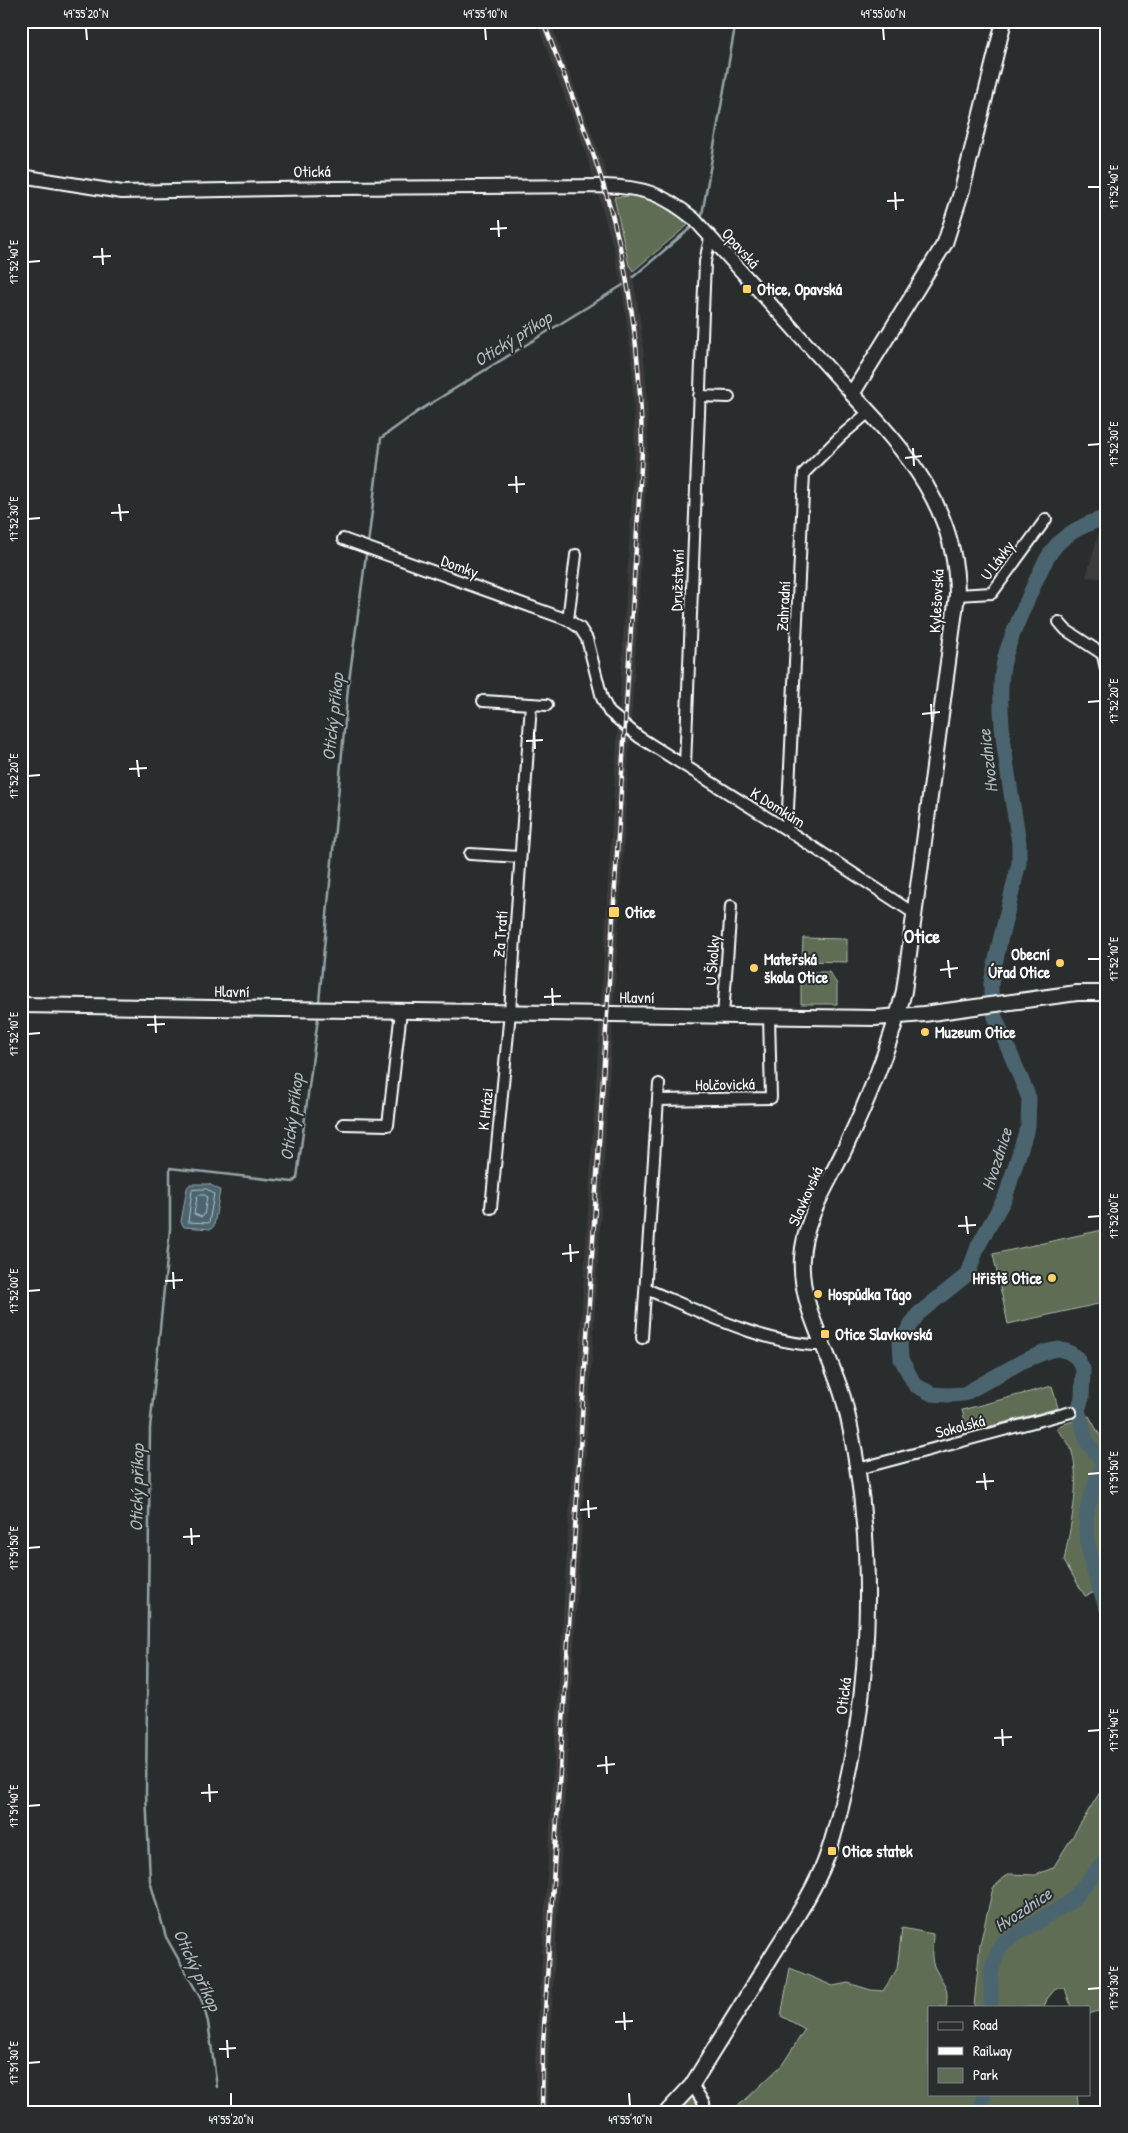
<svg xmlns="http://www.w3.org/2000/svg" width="1128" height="2133" font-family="'Patrick Hand',sans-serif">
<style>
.built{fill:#3d3a3b}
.green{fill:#5e6d55;stroke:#aeb6aa}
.water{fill:#4c6570;stroke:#94a3a9}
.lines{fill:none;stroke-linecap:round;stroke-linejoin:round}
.shore{stroke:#b7c1c6;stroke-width:1}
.stream{stroke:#94a3a9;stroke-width:2.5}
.river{stroke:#4c6570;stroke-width:15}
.minor-casing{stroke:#fff;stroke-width:14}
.tertiary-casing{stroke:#fff;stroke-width:16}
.secondary-casing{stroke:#fff;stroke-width:18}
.minor{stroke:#2a2d2e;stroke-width:10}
.tertiary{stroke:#2a2d2e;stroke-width:12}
.secondary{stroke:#2a2d2e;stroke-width:14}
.rail-casing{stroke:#fff;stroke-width:4.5}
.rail{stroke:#2a2d2e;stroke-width:2.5;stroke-dasharray:8;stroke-linecap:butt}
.ticks{fill:none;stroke:#fff;stroke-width:2}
.poi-dot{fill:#ffd166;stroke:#2a2d2e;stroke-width:2}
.labels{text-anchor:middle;stroke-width:4;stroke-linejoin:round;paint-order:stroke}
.street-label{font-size:16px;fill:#fff;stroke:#2a2d2e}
.poi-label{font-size:16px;font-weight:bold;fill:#fff;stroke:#2a2d2e;text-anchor:start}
.water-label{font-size:18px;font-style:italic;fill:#aebabf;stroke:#2a2d2e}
.quarter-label{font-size:19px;font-weight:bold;fill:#fff;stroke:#2a2d2e}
.neatline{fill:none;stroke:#fff;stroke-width:2}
.ticks-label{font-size:12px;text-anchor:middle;fill:#fff}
</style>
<rect width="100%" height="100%" fill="#2a2d2e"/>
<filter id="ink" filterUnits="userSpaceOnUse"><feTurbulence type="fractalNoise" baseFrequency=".02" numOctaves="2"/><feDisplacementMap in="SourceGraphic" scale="10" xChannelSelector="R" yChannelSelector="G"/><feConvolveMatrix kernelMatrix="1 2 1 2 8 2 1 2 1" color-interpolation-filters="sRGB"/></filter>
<g filter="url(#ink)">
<path class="built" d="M536,21H550L605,169L621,226L632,270L641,326L647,391L648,449L548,2070L549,2112H536L535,2069L635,449L632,362L622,288L614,250L586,153Z
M1107,532V579L1086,577L1099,533Z"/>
<path class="green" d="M632,196C652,199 675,209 688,225L633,271L629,265L614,197Z
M803,938L847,939V962L802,961Z
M814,972H829L837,984V1004H801V981Z
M1107,1229V1302L1008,1324L993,1254Z
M1052,1386L1058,1408L968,1432L962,1410Z
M1089,1416L1107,1448V1662L1104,1603L1101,1590L1085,1596L1064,1561C1070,1528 1081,1485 1072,1452C1070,1443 1062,1435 1056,1429L1061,1425Z
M1105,1784L1107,1785V2008L1089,2014V2007H1071L1065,1988H1056L1047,1999L1044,2007H974L980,1944L993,1888L1008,1874L1035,1875L1053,1868Z
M902,1928L933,1934C933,1943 930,1958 934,1966C942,1984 950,1984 946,2007H929V2094H1077L1079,2112H728L743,2102L782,2065L805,2029L781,2016L790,1968L833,1986L848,1983L871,1990L883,1991L897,1969Z
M692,2096L699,2102L703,2112H677Z"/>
<path class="water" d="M190,1184H209L220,1190L214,1226L211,1229L184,1227L181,1222L187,1188Z"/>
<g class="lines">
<path class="shore" d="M207,1189L214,1194L209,1223L188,1222L192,1190Z
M199,1195H205L207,1197L204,1215L202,1217L194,1214L197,1197Z"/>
<path class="stream" d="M699,219L702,215L736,21
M633,277L694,225
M368,544L381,438L417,412L623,285
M319,1002L348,688L366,555
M217,2087L208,2022L202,2001L166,1937L150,1881L149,1858L146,1793L150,1428L170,1229V1168L293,1182L297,1178L318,1018"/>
<path class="river" d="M1107,517C1057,533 1050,548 1030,594C1021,615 1011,635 1005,657C992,706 1012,792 1019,843V863L1000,941L991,983V996L995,1017L1029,1098L1028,1126L1005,1198L978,1246L968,1274L918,1314L900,1342L901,1359L915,1385L932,1394L948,1395L964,1394L1021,1362L1048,1351L1058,1349L1069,1352L1077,1358L1083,1369L1082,1398L1078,1410L1087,1442L1104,1463C1098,1477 1091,1492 1088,1507C1081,1540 1096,1578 1107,1609
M991,2007V1971L1001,1944L1070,1902L1107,1859
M979,2112L984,2094"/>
<defs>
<path id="minor" d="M699,396L729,397
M343,539L568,620L580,628L587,639L602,698L609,712L639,737L787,830L915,914
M957,595L992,593L1046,519
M568,620L576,555
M1059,622L1066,630L1104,655
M483,701L547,705
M685,766L705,262L710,238
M787,830L804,473L841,436L869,412
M470,854L520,857
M723,1016L731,906
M658,1100L771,1098L769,1016
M343,1124L388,1125L401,1011
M491,1208L510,1012L531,704
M646,1289C697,1310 769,1347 824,1345
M642,1338L659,1084
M858,1469L1071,1412
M692,2085L704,2103L705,2112"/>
<path id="tertiary" d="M21,176L122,192L333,188L604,186C644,187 663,194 694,219L852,394
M1107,648L1104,655L1107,669"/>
<path id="secondary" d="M21,1005L875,1018L924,1014L1077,993H1100L1107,995
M667,2112L692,2085C721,2038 750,1992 778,1946C794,1921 810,1896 822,1869C833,1844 838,1818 845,1791C869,1687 874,1571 857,1466C853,1441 849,1415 841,1391C827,1348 799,1304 802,1258C804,1217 831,1180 847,1144C870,1095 891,1044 904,991L957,595C957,510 908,452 852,394L945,243L962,190L1004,21"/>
</defs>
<use href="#minor" class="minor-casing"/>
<use href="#tertiary" class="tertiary-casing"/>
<use href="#secondary" class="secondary-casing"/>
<use href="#minor" class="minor"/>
<use href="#tertiary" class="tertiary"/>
<use href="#secondary" class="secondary"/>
<defs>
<path id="rail" d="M542,2112L543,2044L642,451C641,372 633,294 613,218C595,151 568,86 543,21"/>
</defs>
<use href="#rail" class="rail-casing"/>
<use href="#rail" class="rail"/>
</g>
</g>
<path class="ticks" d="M86,28L87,40M485,28L486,40M883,28L884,40M1088,187H1100M895,192L896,210M887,201L904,200M498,220L499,237M490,229L507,228M102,248L103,265M93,257L111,256M28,262L40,261M1088,445L1100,444M913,448L914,466M905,458L922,456M516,476L517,493M508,485L525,484M119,504L121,521M111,513L129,512M28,519L40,518M1088,702L1100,701M931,704L932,722M922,714L940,712M534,732L535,749M526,741L543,740M137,760L139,777M129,769L147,768M28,776L40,775M1088,959H1100M948,960L950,978M940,970L958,968M552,988L553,1006M544,997L561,996M155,1016L156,1033M147,1025L165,1024M28,1034L40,1033M966,1216L968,1234M1088,1217L1100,1216M958,1226L976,1225M570,1244L571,1262M562,1254L579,1252M173,1272L174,1289M165,1281L183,1280M28,1291L40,1290M984,1473L986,1490M1088,1474L1100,1473M976,1482L994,1481M588,1500L589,1518M580,1510L597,1508M191,1528L192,1545M183,1537L200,1536M28,1548L40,1547M1002,1729L1003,1746M1088,1731L1100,1730M994,1738L1012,1737M606,1756L607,1774M597,1766L615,1764M209,1784L210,1802M201,1793L218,1792M28,1806L40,1805M1088,1989L1100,1988M624,2012L625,2030M615,2022L633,2021M227,2040L228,2058M219,2049L236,2048M28,2063L40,2062M231,2093V2106M629,2093L630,2106"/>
<g class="poi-dot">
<rect x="742" y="284" width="10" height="10" rx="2.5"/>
<rect x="608" y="906" width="12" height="12" rx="2.5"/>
<circle cx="1060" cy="963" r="5"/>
<circle cx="754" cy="968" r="5"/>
<circle cx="925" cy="1032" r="5"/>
<circle cx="1052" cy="1278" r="5"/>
<circle cx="818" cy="1294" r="5"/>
<rect x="820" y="1329" width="10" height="10" rx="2.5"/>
<rect x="827" y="1846" width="10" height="10" rx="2.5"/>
</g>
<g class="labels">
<g class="street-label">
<text transform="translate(312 171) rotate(-1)" y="6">Otická</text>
<text transform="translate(741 248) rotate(48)" y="6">Opavská</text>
<text transform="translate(997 560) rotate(-53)" y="6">U Lávky</text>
<text transform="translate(460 566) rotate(20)" y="6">Domky</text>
<text transform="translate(677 580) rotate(-88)" y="6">Družstevní</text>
<text transform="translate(936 601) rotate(-87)" y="6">Kylešovská</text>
<text transform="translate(783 606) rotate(-87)" y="6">Zahradní</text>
<text transform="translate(778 807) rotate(32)" y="6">K Domkům</text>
<text transform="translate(500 934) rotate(-86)" y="6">Za Tratí</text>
<text transform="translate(712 960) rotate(-86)" y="6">U Školky</text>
<text transform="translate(232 991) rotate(1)" y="6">Hlavní</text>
<text transform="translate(637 997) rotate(1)" y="6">Hlavní</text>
<text transform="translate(725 1084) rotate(-1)" y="6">Holčovická</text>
<text transform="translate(485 1109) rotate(-84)" y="6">K Hrázi</text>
<text transform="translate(805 1196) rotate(-66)" y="6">Slavkovská</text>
<text transform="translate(960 1426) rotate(-15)" y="6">Sokolská</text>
<text transform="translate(843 1696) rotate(-83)" y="6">Otická</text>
</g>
<g class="poi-label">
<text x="757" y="295">Otice, Opavská</text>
<text x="625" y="918">Otice</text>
<text x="1050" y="960" text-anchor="end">Obecní<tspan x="1050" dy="18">Úřad Otice</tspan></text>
<text x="764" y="965">Mateřská<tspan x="764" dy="18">škola Otice</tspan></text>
<text x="935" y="1038">Muzeum Otice</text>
<text x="1042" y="1284" text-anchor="end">Hřiště Otice</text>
<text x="828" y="1300">Hospůdka Tágo</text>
<text x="835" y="1340">Otice Slavkovská</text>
<text x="842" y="1857">Otice statek</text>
</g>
<g class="water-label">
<text transform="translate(513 339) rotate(-32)" y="6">Otický příkop</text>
<text transform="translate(333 717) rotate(-84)" y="6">Otický příkop</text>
<text transform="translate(988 761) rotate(-97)" y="6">Hvozdnice</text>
<text transform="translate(292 1117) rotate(-83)" y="6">Otický příkop</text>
<text transform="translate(997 1159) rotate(-72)" y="6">Hvozdnice</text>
<text transform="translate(137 1488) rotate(-89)" y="6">Otický příkop</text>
<text transform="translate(1023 1910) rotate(-34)" y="6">Hvozdnice</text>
<text transform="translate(197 1970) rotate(65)" y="6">Otický příkop</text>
</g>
<g class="quarter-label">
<text x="922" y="943">Otice</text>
</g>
</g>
<rect width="1128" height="2133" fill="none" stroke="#2a2d2e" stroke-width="55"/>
<rect x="928" y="2006" width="162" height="90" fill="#2a2d2e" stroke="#7f8182"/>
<rect x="938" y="2022" width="25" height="8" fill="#2a2d2e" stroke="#7f8182"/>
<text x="973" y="2030" font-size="15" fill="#ffffff">Road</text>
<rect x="938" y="2047" width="25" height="8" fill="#ffffff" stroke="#7f8182"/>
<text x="973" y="2056" font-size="15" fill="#ffffff">Railway</text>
<rect x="938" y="2068" width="25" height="15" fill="#5e6d55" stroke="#7f8182"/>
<text x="973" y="2080" font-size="15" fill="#ffffff">Park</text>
<rect x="28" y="28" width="1072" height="2078" class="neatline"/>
<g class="ticks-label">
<text x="86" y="18">49°55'20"N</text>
<text x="485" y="18">49°55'10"N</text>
<text x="883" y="18">49°55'00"N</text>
<text transform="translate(1114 187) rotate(-90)" y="4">17°52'40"E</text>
<text transform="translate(14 262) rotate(-90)" y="4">17°52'40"E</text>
<text transform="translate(1114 444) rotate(-90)" y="4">17°52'30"E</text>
<text transform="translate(14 519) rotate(-90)" y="4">17°52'30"E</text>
<text transform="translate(1114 701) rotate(-90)" y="4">17°52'20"E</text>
<text transform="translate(14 776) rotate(-90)" y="4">17°52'20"E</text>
<text transform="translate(1114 959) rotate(-90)" y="4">17°52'10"E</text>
<text transform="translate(14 1034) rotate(-90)" y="4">17°52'10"E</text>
<text transform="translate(1114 1216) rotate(-90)" y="4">17°52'00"E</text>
<text transform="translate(14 1291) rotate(-90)" y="4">17°52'00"E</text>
<text transform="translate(1114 1473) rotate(-90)" y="4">17°51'50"E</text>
<text transform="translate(14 1548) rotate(-90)" y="4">17°51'50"E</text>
<text transform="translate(1114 1730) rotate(-90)" y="4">17°51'40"E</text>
<text transform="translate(14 1806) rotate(-90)" y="4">17°51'40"E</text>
<text transform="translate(1114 1988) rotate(-90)" y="4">17°51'30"E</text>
<text transform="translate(14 2063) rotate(-90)" y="4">17°51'30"E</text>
<text x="231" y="2124">49°55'20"N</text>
<text x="630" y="2124">49°55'10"N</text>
</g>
</svg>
